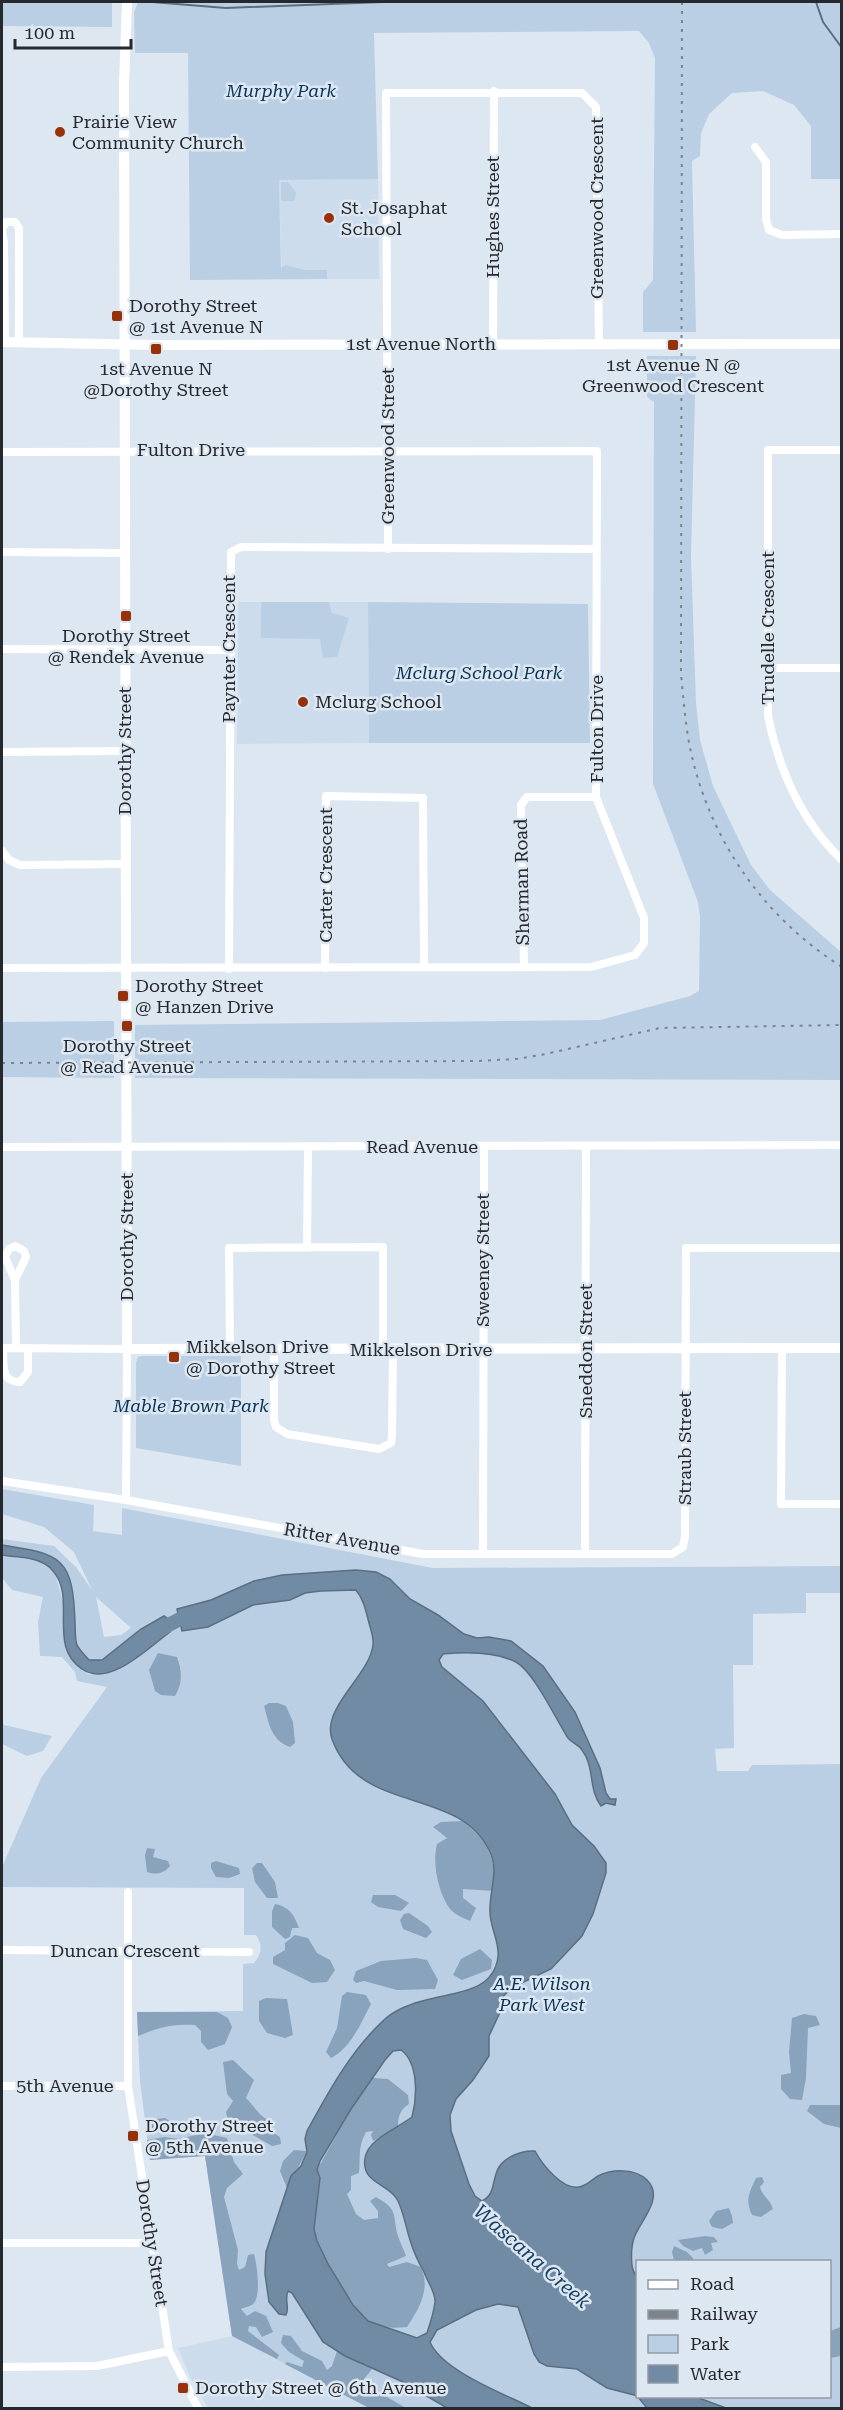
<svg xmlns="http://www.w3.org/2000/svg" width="843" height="2410" font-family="'Roboto Serif',serif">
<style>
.built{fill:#ccdcec}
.green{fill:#bacfe4;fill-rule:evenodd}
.forest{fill:#89a3bd}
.water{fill:#718ba4;stroke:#5a6e80;stroke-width:1.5;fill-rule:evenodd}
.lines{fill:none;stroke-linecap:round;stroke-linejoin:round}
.stream{stroke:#5a6e80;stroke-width:2}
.river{stroke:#718ba4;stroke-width:14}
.minor{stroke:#fff;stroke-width:8}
.tertiary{stroke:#fff;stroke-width:10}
.rail{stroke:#7c838a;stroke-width:2;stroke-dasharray:3 6;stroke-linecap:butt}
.poi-dot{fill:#97310a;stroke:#dde7f2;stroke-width:2}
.labels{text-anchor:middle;stroke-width:5;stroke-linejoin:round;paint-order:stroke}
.park-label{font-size:18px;font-style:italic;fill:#063356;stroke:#dde7f2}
.poi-label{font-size:18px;fill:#25292d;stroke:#dde7f2;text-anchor:start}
.street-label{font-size:18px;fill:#25292d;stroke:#dde7f2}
.water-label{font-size:20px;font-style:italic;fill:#154064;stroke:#dde7f2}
</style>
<rect width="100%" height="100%" fill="#dde7f2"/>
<path class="built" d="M378,179L379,279H282L279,180Z
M238,602H368L369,743L237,744Z
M232,2336L369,2408H208L190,2377L178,2348Z"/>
<path class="green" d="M2,2H112V27L2,26Z
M138,2H841V179H811V126L794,105L763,91L732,93L709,114L701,133L700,156L692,161L696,332H643V292L653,280L655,58L649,43L639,31L374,33L378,179L279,180L281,268L285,265L305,270H327V279L190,280L188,53H135L134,13Z
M281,182H288L296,192L295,201H281Z
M647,356H696L691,557L696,703L700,740L713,786L751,865L770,890L841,952V1080L135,1078V1025L600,1020L690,996L699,991L700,917L698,902L653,784L654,402L647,397Z
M261,602H329L332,613L349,618L337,657L323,658L320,639L261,638Z
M368,602L588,604L590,743H369Z
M114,1021V1078L2,1077V1022Z
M142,1356H241V1466L136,1448V1363L138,1357Z
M2,1489L94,1505L93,1531L122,1535V1508L433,1568L841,1566V1593H806V1613L753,1614V1665H733L734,1748L715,1749L717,1771H748L752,1765L841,1764V2408H369L232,2336L205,2156L150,2160L140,2081L137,2012L243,2011V1964L254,1963C262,1953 263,1946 256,1935H244V1888L2,1887V1867L41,1778L107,1687L77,1681L75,1672L62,1657L40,1656L38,1622L43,1597L12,1590L2,1578V1555L40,1561L55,1573L63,1601L64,1642L75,1665L90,1675L110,1654L101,1660H89C73,1643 76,1645 75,1623C73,1558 62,1554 2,1545V1539L54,1546L76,1567L92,1590L74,1552L44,1527L2,1514ZM96,1597L131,1628L121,1635L104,1637ZM638,2262H830V2396H638Z
M2,1722L4,1725L52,1736L43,1751L27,1756L2,1744Z"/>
<path class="forest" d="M158,1653L177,1657C182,1671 183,1683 175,1696L161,1695L155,1691L149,1670Z
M269,1703H278L286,1706L293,1722L295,1743L290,1747C271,1740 269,1724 264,1706Z
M462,1821C488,1840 497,1859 493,1891L463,1889V1898L476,1908L470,1921C463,1918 454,1914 450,1909C438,1892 432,1863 437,1844L447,1838L433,1827L441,1822Z
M147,1848L155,1849L153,1857L168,1861L170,1866C163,1874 157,1875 147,1872L145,1855Z
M216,1861L239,1868L240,1874L229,1878L216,1877L211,1868V1863Z
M257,1863H262L275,1882L278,1898H267L255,1882L252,1868Z
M373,1895H395L409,1903L401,1911L378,1907L371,1902Z
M275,1904C290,1907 294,1915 299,1928H292L290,1937L285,1939L272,1927V1911Z
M409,1913L428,1926L432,1932L426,1938L403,1929L400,1920L404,1914Z
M295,1935L308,1938L317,1953L330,1960L335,1970L327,1982L312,1983L273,1964V1957L285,1950V1943Z
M480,1949L492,1960L491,1969L462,1980L453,1975L461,1959Z
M416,1958L427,1960L438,1980L435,1989L397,1990L364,1981L356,1983L353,1980L356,1971L381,1961Z
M347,1992L366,1995L371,2004C361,2023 351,2048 331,2058L326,2052L337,2028L342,1996Z
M266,1998L287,1999L293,2035L285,2038L267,2033L259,2021V2001Z
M137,2012H217L228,2018L232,2027L225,2044L208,2050L201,2042V2031L195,2025C171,2024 160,2027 138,2036Z
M804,2014L816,2016L820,2025L808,2028L806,2078L802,2100L790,2099L781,2089V2075L791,2073L789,2052L792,2018Z
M233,2060L254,2080L246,2098C255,2107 258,2115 270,2121L269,2130L280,2137L281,2144L272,2146L228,2121L226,2112L233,2101L227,2094L223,2062Z
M373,2078L388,2079L408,2095L409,2104C400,2110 398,2116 398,2127L373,2141L371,2135L373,2131L366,2132C357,2150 361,2155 359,2173L351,2176V2190L347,2194L356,2214L364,2220L378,2218V2211L370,2201L376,2197C397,2209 393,2212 397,2233C399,2240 403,2248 406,2256L387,2264L389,2267L407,2262L421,2267C431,2289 419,2309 407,2327C394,2328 378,2329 367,2320C353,2308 315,2247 314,2229C313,2209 324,2189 317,2170L351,2109Z
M810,2105H841V2128L824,2124L807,2111Z
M165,2118L173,2123C164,2129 155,2132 146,2126L145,2120Z
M204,2133L227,2138L234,2162L243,2174L227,2188L224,2197L238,2250L237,2264L239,2270L245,2267L248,2255L254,2254C257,2264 261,2295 254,2303C252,2306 245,2307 241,2309L247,2316L255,2311L266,2316L273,2332L262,2337L256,2327L249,2326L248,2331L279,2355L277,2359L232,2336L205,2156L150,2160L147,2140L164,2137L179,2139Z
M294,2150L307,2151C301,2165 292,2174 287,2188L280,2171L283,2161Z
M762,2177L764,2182L760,2187C762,2196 770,2199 773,2209L761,2217L752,2215C745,2200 749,2193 756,2178Z
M729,2208L732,2216L733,2223L722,2229L712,2227L709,2221L716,2211Z
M705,2236L714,2237L718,2242L711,2243L713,2250L705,2255L702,2248L693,2251L683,2246L678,2240Z
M674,2246L687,2252L693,2258V2261H674L672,2252Z
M841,2327V2356L830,2358V2331Z
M283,2335L291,2336L302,2351L322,2361L327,2370L332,2366L337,2351L372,2369L364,2379L363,2389L387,2397L406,2408H369L285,2364L287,2362L302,2367L304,2361L289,2352L281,2343Z"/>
<path class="water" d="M2,1545C62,1554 73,1558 75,1623C76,1645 73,1643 89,1660H102L141,1629L164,1616L171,1621L172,1626L170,1632C148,1648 109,1688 82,1669C47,1646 77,1598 53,1571C41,1556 19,1558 2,1555Z
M356,1570L376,1572L390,1579L410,1599L438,1615L464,1634L477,1638L489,1637L511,1641L543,1666L575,1712L600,1768L606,1793L610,1799H616L615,1805L606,1803L601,1806C588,1789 595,1767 582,1750C579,1745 572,1743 568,1738C557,1721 534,1672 516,1662C496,1652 465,1652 443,1654L439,1660L442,1667L483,1701L555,1794L572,1825L594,1846L606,1863V1873L593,1914L582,1936L551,1969L511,1988L501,1999V2010L489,2036V2056L473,2080L456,2099L450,2115L451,2131L469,2184L475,2196L482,2201C495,2194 492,2183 497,2171C502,2158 521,2150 535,2151C542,2164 562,2190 579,2187C587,2186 591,2180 598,2176C612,2169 635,2168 647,2180C665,2198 640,2221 634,2238C631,2247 631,2256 632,2266C633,2271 634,2274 638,2278V2396L607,2388L577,2369L547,2366L539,2362L534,2354L518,2307L498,2304L476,2310L437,2330L430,2342C442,2371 505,2394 532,2408H447L403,2382L345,2356L323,2342L292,2293L288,2291C284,2299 290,2308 286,2315L279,2314L269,2302L265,2274L266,2252L291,2176L301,2166L307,2152L305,2139L307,2131C329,2091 351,2050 385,2019C395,2010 412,2003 426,2000C452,1992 493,1994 498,1957C500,1943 490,1927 490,1912C489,1890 500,1871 489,1850C458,1786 359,1815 332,1739C321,1708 370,1675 373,1645C374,1636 370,1628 368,1619C365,1607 363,1599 356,1590L321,1591L305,1593L290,1600L253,1605L208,1627L182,1631L177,1609L211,1600L254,1581L282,1575ZM401,2050C419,2063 417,2098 412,2117C398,2128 368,2139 365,2158C361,2183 387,2183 397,2199C404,2212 406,2229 411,2243C414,2253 419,2263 424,2272C427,2281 436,2293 435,2302C434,2312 430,2324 427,2333L417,2338L368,2321L353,2305L328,2264L317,2241L314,2229L320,2178L317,2170L320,2161L351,2109L385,2060L393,2051Z
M638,2397H696L726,2408H647Z"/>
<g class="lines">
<path class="stream" d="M152,2L226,8L383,2
M816,2L823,22L842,48"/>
<path class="river" d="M157,1631L180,1619L197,1615"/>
<path class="minor" d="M755,147L766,162V219L769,230L782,235L842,234
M2,229L6,222H15L19,228V342
M2,230L4,243L5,342
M493,344L494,91
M842,450H768V716C779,770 801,821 842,860
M2,452L597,451L596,797L644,918V943L635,955L591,967L2,968
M388,549L386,93H582L596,107L599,344
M2,552L125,553
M2,649L230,650
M768,668H842
M2,752L125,751
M2,851L9,860L20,865L125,864
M524,967L521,805L527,797H596
M325,968L326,796L423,798L424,967
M229,969L231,552L241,547L597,549
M2,1147L842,1145
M307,1247L308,1147
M15,1280L26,1257L24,1251L15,1246L9,1249L5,1257L15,1280L16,1348
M2,1348L127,1349L126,1500
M3,1348C4,1365 0,1382 20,1382L28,1372V1348
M782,1348L781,1504H842
M230,1350L229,1248L383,1247V1350
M274,1350V1420L276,1427L287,1434L379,1449L391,1443L392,1435L393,1350
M2,1481L126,1500L423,1554H672L683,1547L685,1536L686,1248H842
M483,1553L484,1147
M585,1554L586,1147
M128,1892V2086L169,2351L198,2408
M2,1950L249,1952
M2,2086H128
M2,2243H152
M2,2367L97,2366L169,2351"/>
<path class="tertiary" d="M127,2L124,84L127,1349L842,1348
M2,342L156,345L842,344"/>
<path class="rail" d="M682,2L681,674C684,705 686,735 694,765C716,849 768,920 842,967
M2,1063L479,1061L516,1059L546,1054L660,1028L842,1025"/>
</g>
<g class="poi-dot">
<circle cx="60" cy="132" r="6"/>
<circle cx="329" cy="218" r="6"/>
<rect x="111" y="310" width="12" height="12" rx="3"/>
<rect x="667" y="339" width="12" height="12" rx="3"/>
<rect x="150" y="343" width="12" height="12" rx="3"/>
<rect x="120" y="610" width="12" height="12" rx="3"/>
<circle cx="303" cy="702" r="6"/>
<rect x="117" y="990" width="12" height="12" rx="3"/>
<rect x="121" y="1020" width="12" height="12" rx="3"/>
<rect x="168" y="1351" width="12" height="12" rx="3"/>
<rect x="127" y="2130" width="12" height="12" rx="3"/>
<rect x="177" y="2382" width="12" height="12" rx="3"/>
</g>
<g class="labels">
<g class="park-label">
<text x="281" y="97">Murphy Park</text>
<text x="479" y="679">Mclurg School Park</text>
<text x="191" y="1412">Mable Brown Park</text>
<text x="542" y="1990">A.E. Wilson<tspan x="542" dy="21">Park West</tspan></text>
</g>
<g class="poi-label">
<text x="72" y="128">Prairie View<tspan x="72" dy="21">Community Church</tspan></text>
<text x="341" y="214">St. Josaphat<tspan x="341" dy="21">School</tspan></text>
<text x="129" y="312">Dorothy Street<tspan x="129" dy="21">@ 1st Avenue N</tspan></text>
<text x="673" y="371" text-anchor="middle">1st Avenue N @<tspan x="673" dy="21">Greenwood Crescent</tspan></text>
<text x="156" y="375" text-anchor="middle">1st Avenue N<tspan x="156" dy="21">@Dorothy Street</tspan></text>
<text x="126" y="642" text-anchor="middle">Dorothy Street<tspan x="126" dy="21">@ Rendek Avenue</tspan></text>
<text x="315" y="708">Mclurg School</text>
<text x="135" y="992">Dorothy Street<tspan x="135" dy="21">@ Hanzen Drive</tspan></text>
<text x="127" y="1052" text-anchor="middle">Dorothy Street<tspan x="127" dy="21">@ Read Avenue</tspan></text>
<text x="186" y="1353">Mikkelson Drive<tspan x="186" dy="21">@ Dorothy Street</tspan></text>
<text x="145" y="2132">Dorothy Street<tspan x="145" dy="21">@ 5th Avenue</tspan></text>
<text x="195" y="2394">Dorothy Street @ 6th Avenue</text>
</g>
<g class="street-label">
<text transform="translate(597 208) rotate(-90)" y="6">Greenwood Crescent</text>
<text transform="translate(493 217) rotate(-90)" y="6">Hughes Street</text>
<text x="421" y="350">1st Avenue North</text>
<text transform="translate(388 446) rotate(-90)" y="6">Greenwood Street</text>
<text x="191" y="456">Fulton Drive</text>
<text transform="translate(768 628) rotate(-90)" y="6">Trudelle Crescent</text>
<text transform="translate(229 649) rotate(-90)" y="6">Paynter Crescent</text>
<text transform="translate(597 729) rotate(-90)" y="6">Fulton Drive</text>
<text transform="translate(125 751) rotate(-90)" y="6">Dorothy Street</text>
<text transform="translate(326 875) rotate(-90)" y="6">Carter Crescent</text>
<text transform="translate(522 882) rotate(-91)" y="6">Sherman Road</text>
<text x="422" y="1153">Read Avenue</text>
<text transform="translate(127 1237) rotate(-90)" y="6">Dorothy Street</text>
<text transform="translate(483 1260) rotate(-90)" y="6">Sweeney Street</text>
<text x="421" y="1356">Mikkelson Drive</text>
<text transform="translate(586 1351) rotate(-90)" y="6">Sneddon Street</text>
<text transform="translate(685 1448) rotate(-90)" y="6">Straub Street</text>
<text transform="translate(342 1539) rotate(10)" y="6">Ritter Avenue</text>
<text x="125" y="1957">Duncan Crescent</text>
<text x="65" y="2092">5th Avenue</text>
<text transform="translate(152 2243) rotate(81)" y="6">Dorothy Street</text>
</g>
<g class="water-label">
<text transform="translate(532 2256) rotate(41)" y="7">Wascana Creek</text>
</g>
</g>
<rect width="843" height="2410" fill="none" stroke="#25292d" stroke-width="6"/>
<rect x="636" y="2260" width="195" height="138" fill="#dde7f2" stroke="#939ba3" stroke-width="1.5"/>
<rect x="648" y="2280" width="30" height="9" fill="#ffffff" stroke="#939ba3" stroke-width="1.5"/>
<text x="690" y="2290" font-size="18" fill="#25292d">Road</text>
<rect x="648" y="2310" width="30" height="9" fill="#7c838a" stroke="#939ba3" stroke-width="1.5"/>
<text x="690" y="2320" font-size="18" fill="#25292d">Railway</text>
<rect x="648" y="2335" width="30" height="18" fill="#bacfe4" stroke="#939ba3" stroke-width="1.5"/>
<text x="690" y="2350" font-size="18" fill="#25292d">Park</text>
<rect x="648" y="2365" width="30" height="18" fill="#718ba4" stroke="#939ba3" stroke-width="1.5"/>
<text x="690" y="2380" font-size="18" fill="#25292d">Water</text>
<path d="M15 39v9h116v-9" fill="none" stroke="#25292d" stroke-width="3"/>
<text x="24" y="39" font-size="18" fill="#25292d" stroke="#dde7f2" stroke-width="4.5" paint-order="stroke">100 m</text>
</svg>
